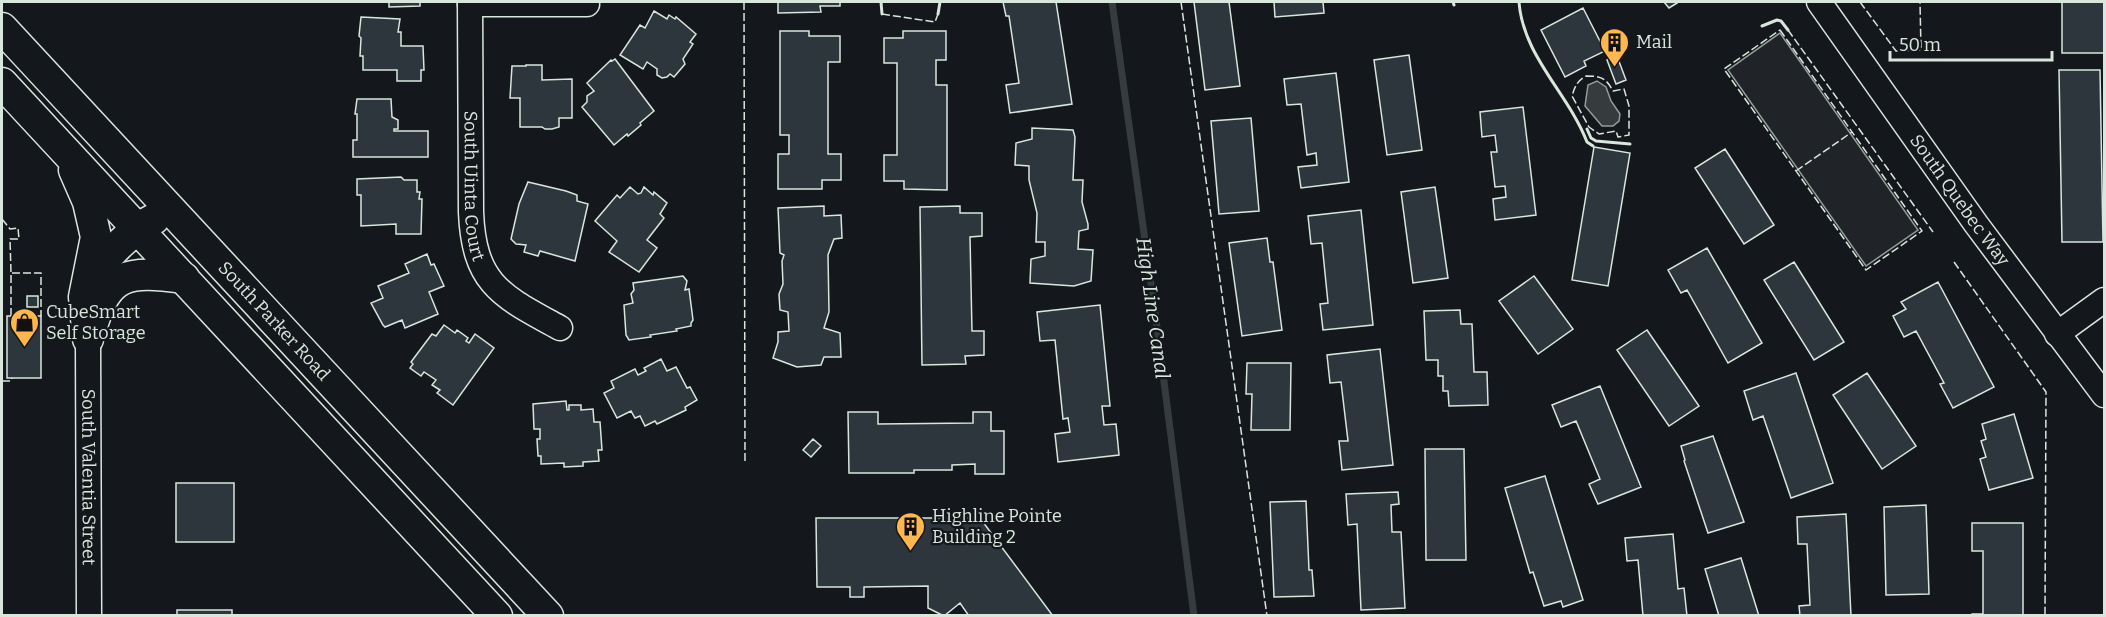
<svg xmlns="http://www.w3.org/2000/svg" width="2106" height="617" font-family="Bitter,serif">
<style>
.green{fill:#202428;stroke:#939e99;stroke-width:1.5}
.water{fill:#363b3e;stroke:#939e99;stroke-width:1.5}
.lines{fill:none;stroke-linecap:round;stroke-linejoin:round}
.stream{stroke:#363b3e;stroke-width:7}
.building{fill:#2c363c;stroke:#d8e6dc;stroke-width:1.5}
.minor-casing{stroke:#d8e6dc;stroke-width:27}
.major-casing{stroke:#d8e6dc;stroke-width:33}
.minor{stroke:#14181c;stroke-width:24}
.major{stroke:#14181c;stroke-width:30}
.fence{stroke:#d8e6dc;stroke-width:1.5;stroke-dasharray:8 3;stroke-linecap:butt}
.wall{stroke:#d8e6dc;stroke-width:3}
.labels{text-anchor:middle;stroke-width:4.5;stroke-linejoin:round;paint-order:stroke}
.poi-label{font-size:18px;fill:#d8e6dc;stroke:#14181c;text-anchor:start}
.street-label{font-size:18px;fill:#d8e6dc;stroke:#14181c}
.water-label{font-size:20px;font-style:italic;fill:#d8e6dc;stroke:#14181c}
</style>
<rect width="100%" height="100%" fill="#14181c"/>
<path class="green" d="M1780,33L1918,230L1866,266L1728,70Z"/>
<path class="water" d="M1597,81L1606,87L1611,101L1620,114L1619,121L1613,126H1602L1585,106L1588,85Z"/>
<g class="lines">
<path class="stream" d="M1112,2L1157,327L1194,616"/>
</g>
<path class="building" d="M389,2H420V6L389,7Z
M778,2H840V6H820L821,12L778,13Z
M1003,2H1056L1072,104L1010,113L1006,85L1019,83L1009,16H1006Z
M1194,2H1229L1240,86L1205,90Z
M1274,2H1323L1324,13L1275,17Z
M1664,2H1676L1677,3L1669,8Z
M2062,2H2104V53H2062Z
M1583,8L1605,51L1584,61L1586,66L1565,77L1541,30Z
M654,11L667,19L669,15L675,19L676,17L696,34L690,42L693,44L683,59L685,64L674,77L670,74L667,77L662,78L657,75V69L647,62L643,69L620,55L640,25L645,28Z
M361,17L400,19L398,32H401V46H423L424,70H421V81H397V70H363V56H360L361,38L359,36Z
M780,31H809V36H840V62H828V154H841V180H822V189H778V154H789V135H780Z
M903,31H946V60H936V85H947V190L904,189V181H884V155H897V63H884V38H903Z
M1409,55L1422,150L1387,155L1374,60Z
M1617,56L1626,80L1616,84L1607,60Z
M615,59L654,111L640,123L641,125L628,136L627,134L614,145L582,107L587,102V96L594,91L587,83L611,60L612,61Z
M526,65H542V80L572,79V118H559V127L552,129H545L542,127H520V98H510L512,66H526Z
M2059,70H2100L2103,242H2062Z
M1336,73L1349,182L1301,188L1298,167L1317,165L1316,153L1307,155L1301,104L1287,105L1284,79Z
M357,99H391L392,117L398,120V129H394V131H428V157H353V140H357V114H355Z
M1523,107L1536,215L1495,220L1493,199L1506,197L1505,186L1495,187L1491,152H1497L1495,135L1482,137L1480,112Z
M1251,118L1259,211L1219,214L1211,121Z
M1032,128L1073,130L1075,137L1073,180H1083L1082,202L1088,224V229L1079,231L1078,249L1093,250L1091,281L1074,286L1030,283L1031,259L1045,256V242H1036L1037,213L1029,180V166L1015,165L1016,143L1032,139Z
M1594,147L1630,153L1608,286L1572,280Z
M1725,149L1774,225L1744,244L1695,168Z
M401,177L404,180H417V192H420L419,199H422L421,234H396V224L361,226V195H357V179Z
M528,182L566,191L577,195V201L588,204L575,261L540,251L538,256L524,252L526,245L516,244L511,239L519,204Z
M630,187L638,194L641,193L644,187L653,195L654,192L667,203L660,214L664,218L647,240L657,248L639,272L609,252L617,241L595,221L617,195L620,198Z
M1435,187L1448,278L1413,283L1401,192Z
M824,206V216L841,215L842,238L834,239L828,255L829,312L824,328L840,333L841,357H824L821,365L797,367L773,358L778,342V332L789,331L788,312L780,310L779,294L783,284L782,261L784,255L780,253L778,208Z
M960,206V213H982V236L970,237L972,331H984V355L965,356L966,364L922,365L920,207Z
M1361,210L1373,325L1323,330L1320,304L1328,303L1322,243L1311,244L1308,216Z
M1267,238L1270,262H1273L1282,330L1242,336L1229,243Z
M1707,248L1762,343L1728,363L1687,290L1681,293L1668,270Z
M427,254L431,265L434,264L444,286L429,292L438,314L405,328L402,320L385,327L383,325L371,303L383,298L378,286L409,273L405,264Z
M1794,262L1844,342L1814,360L1764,280Z
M683,276L687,281L685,290L689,289L693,320L691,323V326L676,329L677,331L650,335L651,337L629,340L626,335L624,305L633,303L631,294L634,290L633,283Z
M1534,276L1573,329L1538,354L1499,301Z
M1938,282L1994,387L1953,408L1940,384L1944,383L1916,331L1904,337L1893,316L1906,309L1901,302Z
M27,296H38V307H27Z
M1100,305L1110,406H1102L1104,425L1116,424L1119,455L1058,462L1055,434L1070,432L1068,418L1063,419L1055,340L1040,341L1037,312Z
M1460,310L1461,324H1472L1474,372H1487L1488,405L1449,406L1448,391H1443V376H1438V360H1426L1424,311Z
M7,316H41V378H7Z
M444,325L455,333L457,330L468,338L466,341L469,343L475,334L494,348L453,405L437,393L440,390L432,385L436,380L424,372L421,376L410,368L413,364L411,362L432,334L436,336Z
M1647,330L1699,406L1669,426L1617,350Z
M1380,349L1393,465L1342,470L1339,441H1348L1341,382L1330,383L1327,355Z
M661,359L667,371L676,367L687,388L690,387L697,400L685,407L686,410L657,424L655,421L645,426L640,416L635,418L631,411L617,418L604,393L614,388L611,381L635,369L638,375L646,371L644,368Z
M1247,363H1291L1290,430H1251L1252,394H1246Z
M1796,373L1833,483L1791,498L1763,416L1753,420L1744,391Z
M1867,373L1916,446L1882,469L1833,395Z
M1600,386L1641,487L1598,504L1589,484L1600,479L1576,421L1561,427L1552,405Z
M566,401L567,410H569V405H581V410L593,409L594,422H600L602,450H598L599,461L583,462V466L564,467V463L541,464V456H538L537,439H540V429H534L533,404Z
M848,412H878V424L973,423V412H991V431H1004V474H975V464L952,465V470H914V473H849Z
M2014,414L2033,478L1989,490L1980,459L1986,457L1981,441L1986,439L1982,424Z
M1713,436L1744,522L1708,533L1684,461L1685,460L1681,446Z
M813,439L821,446L811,457L803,450Z
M1425,449H1464L1466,560H1426Z
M1545,476L1583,600L1563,607L1561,601L1544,606L1533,572L1530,573L1505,488Z
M176,483H234V542H176Z
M1398,492L1399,504L1391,505L1392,532H1401L1405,608L1361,610L1357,524L1348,525L1346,494Z
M1306,501L1309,570H1312L1314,596L1274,597L1270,502Z
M1926,505L1929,594L1886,595L1884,507Z
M1846,514L1851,616H1800L1799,606L1810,605L1807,544H1798L1797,517Z
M816,518H980L1053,616H969L960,603L944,616L928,608V586L864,587V597H850V587H817Z
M1972,523H2023V616H1972V614H1983V551H1972Z
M1673,534L1678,589L1684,588L1687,616H1643L1638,560L1627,561L1625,538Z
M1741,558L1759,616H1719L1705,569Z
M177,610H232V616H177Z"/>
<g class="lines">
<defs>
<g id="minor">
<path id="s1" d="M470,2L471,212C474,285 502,296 560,328"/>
<path id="s2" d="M1819,2L1976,224L2104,395"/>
<path d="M470,4H587"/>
<path d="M2057,334L2104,300"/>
<path id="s3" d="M88,339L89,616"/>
</g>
<g id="major">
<path id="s4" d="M2,28L548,616"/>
<path d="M2,83L497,616"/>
<path d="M74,170L88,202L96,237L84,297L88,339"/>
<path d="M90,281C102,259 131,230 154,219"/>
<path d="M91,330C107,271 128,271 184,278"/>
</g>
</defs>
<use href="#minor" class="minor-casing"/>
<use href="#major" class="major-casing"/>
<use href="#minor" class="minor"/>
<use href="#major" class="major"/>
<path class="fence" d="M744,2L745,462
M1181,2L1267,616
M1860,2L1896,51L1921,50L1920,2
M882,14L935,22L938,14
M1780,30L1922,231L1866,270L1724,69Z
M1788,30L1933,232
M1586,76C1601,76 1606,78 1613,91L1624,89L1629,106V135L1618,137L1616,131L1599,134L1589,127L1572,96C1575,86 1577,81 1586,76Z
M1796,171L1852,132
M2,219L10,229L18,228L19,239H10L11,273
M1954,262L2046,392L2045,616
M11,316V273H41V316
M2,381H11L12,378"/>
<path class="wall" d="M881,2L882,14
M1453,2L1454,5
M1519,2C1523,56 1568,93 1587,142L1593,146
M938,14L940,2
M1762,26L1777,20L1781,21L1788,30
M1587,129L1591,138L1596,141L1630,144"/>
</g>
<defs>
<symbol id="building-pin" viewBox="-11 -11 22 30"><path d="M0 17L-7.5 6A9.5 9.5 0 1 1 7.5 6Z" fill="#ffb74d" stroke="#14181c"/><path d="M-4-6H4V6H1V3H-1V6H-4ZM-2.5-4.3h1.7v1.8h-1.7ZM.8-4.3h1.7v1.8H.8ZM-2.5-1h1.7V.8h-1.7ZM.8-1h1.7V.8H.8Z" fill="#111"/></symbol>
<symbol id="shop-pin" viewBox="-11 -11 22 30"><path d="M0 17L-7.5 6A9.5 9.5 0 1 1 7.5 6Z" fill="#ffb74d" stroke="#14181c"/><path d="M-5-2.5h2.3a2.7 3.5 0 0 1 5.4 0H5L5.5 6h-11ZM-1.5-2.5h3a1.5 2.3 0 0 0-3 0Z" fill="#111"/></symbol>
</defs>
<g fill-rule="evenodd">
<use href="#building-pin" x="1598" y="26" width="33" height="45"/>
<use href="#shop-pin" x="8" y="306" width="33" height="45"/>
<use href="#building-pin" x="894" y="510" width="33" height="45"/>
</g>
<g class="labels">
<g class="poi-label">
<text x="1636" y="48">Mail</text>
<text x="46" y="318">CubeSmart<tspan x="46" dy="21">Self Storage</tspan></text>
<text x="932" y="522">Highline Pointe<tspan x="932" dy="21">Building 2</tspan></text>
</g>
<g class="street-label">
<text dy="6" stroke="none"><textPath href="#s1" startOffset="184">South Uinta Court</textPath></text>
<text dy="6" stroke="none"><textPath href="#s2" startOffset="243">South Quebec Way</textPath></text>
<text dy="6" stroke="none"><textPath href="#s4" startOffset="400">South Parker Road</textPath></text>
<text dy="6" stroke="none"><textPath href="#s3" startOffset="138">South Valentia Street</textPath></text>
</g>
<g class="water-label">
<text transform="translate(1153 308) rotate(82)" y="7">High Line Canal</text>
</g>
</g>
<rect width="2106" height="617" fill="none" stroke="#d8e6dc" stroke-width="6"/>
<path d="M1890 51v9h162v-9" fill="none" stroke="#d8e6dc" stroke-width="3"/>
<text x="1899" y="51" font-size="18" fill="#d8e6dc" stroke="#14181c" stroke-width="4.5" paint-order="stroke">50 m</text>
</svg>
